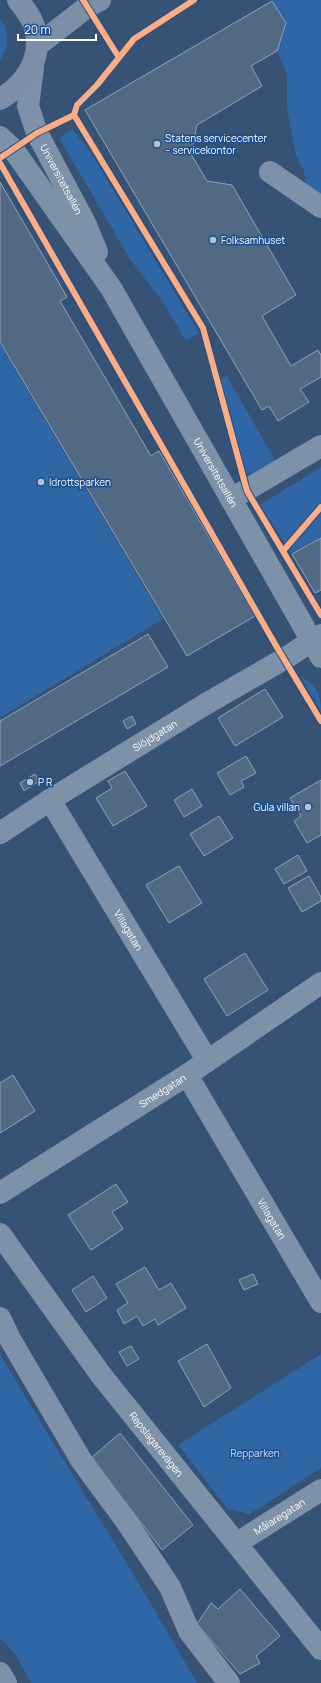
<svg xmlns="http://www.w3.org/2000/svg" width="321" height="1683" font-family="Manrope,sans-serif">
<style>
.green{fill:#2f66a5}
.building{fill:#526984;stroke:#92a2b6}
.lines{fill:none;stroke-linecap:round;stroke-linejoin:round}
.minor{stroke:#7d92a8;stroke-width:22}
.major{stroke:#7d8ea7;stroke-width:22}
.cycleway-casing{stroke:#1b4f8f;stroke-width:8}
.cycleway{stroke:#ffac80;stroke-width:6}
.poi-dot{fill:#b9c2ce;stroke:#1b4f8f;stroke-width:1.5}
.labels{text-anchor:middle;stroke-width:3;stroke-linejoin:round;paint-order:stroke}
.poi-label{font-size:10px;fill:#fff;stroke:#1b4f8f;text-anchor:start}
.street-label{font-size:10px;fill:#fff;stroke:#1b4f8f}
.park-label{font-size:10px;fill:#cfe3fa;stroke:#1b4f8f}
</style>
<rect width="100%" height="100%" fill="#365274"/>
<path class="green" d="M271,0H321V198L306,184L304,171L296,156L287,109V74L277,51L286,23Z
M0,20L6,27L7,44L0,62Z
M72,129L90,151L199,333L186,341L162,301L130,259L59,138Z
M0,344L163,619L0,718Z
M227,376L277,464L259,474L245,473L217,382Z
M321,467V538L292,554L260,505Z
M301,677C317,684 321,695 321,712Z
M0,1354C65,1464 134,1572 197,1683H31L15,1654L0,1638Z
M321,1354V1468L250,1514L228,1509L178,1445Z"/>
<path class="building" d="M272,1L286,23L277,51L251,66L262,86L197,125L191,154L207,181L232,185L296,295L262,316L291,366L318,350L321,355V377L300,389L309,402L278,421L269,406L262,410L85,110Z
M0,182L67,297L60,301L151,456L159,451L255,616L187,656L0,342Z
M321,538V590L315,593L292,554Z
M148,634L168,667L0,766V721Z
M265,689L283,717L235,746L218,718Z
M132,716L136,724L127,729L123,721Z
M246,756L256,773L241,781L244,787L230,795L217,773Z
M125,771L147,806L113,826L96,798L112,788L108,781Z
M35,774L39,781L24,791L20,783Z
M321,780V835L307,843L294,821L301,816L290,798Z
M192,789L202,806L184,817L174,800Z
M219,816L233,838L204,856L190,834Z
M298,855L307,871L284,884L275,869Z
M179,866L202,903L169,923L146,885Z
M309,876L321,897V901L302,912L288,888Z
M245,953L268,990L227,1016L204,979Z
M13,1075L35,1111L0,1133V1083Z
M116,1184L128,1202L112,1212L123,1229L91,1250L68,1215Z
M145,1267L159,1290L171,1283L186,1308L158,1325L155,1319L143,1326L137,1316L124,1324L117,1310L128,1303L116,1284Z
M253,1274L258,1284L244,1290L239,1280Z
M93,1276L107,1298L86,1312L72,1290Z
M207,1344L231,1388L204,1407L178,1361Z
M131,1346L139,1359L127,1366L119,1352Z
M120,1433L193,1525L162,1550L91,1458Z
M240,1589L280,1636L256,1656L260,1663L240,1674L197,1624L211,1603L218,1609Z"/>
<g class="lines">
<g class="minor">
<path id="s1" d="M33,68L28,106L37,133L85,223L97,252"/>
<path id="s2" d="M0,137L13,149L111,288L321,657"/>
<path d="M270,172L321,207"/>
<path d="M231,499L321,446"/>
<path id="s3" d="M50,800L207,1060"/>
<path id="s4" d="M0,833L50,800L204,705L284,659L321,635"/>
<path id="s5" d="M187,1075L321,1302"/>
<path id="s6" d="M0,1193L187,1075L321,983"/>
<path id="s7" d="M0,1234L101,1375L321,1649"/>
<path d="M0,1318L10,1339L81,1460L126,1521L170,1587L189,1631L229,1683"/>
<path id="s8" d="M237,1543L321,1490"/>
<path d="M0,1673L6,1683"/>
</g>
<path class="major" d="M38,45L87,7L100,0
M0,99C28,83 46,53 32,21C29,14 23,7 18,0"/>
<defs>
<path id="cycleway" d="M83,0L118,56
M194,0L134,39L97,85L77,105L74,115L203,328L247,491L321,615
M0,158L37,133L74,115
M0,163L275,644L321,721
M283,551L321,507"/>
</defs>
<use href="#cycleway" class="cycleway-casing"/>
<use href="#cycleway" class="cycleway"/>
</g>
<g class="poi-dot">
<circle cx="157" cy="144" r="4"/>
<circle cx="213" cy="240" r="4"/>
<circle cx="41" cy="482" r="4"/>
<circle cx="30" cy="782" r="4"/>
<circle cx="308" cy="807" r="4"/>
</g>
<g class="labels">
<g class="poi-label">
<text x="165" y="142">Statens servicecenter<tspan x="165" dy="12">– servicekontor</tspan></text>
<text x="221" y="244">Folksamhuset</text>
<text x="49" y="486">Idrottsparken</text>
<text x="38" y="786">P R</text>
<text x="300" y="811" text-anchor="end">Gula villan</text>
</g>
<g class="street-label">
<text dy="4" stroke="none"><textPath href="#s1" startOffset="119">Universitetsallén</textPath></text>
<text dy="4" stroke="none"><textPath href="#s2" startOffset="400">Universitetsallén</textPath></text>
<text dy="4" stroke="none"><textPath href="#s4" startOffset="183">Slöjdgatan</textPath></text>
<text dy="4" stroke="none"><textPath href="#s3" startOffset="152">Villagatan</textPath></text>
<text dy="4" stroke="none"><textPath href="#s6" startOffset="192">Smedgatan</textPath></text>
<text dy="4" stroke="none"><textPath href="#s5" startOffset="167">Villagatan</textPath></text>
<text dy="4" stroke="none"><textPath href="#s7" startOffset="262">Repslagarevägen</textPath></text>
<text dy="4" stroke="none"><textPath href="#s8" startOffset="50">Målaregatan</textPath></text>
</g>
<g class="park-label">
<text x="255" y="1457">Repparken</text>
</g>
</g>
<path d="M18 34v6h78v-6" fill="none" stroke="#ffffff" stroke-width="2"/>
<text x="24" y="34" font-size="12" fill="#ffffff" stroke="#1b4f8f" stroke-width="3" paint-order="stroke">20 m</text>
</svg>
